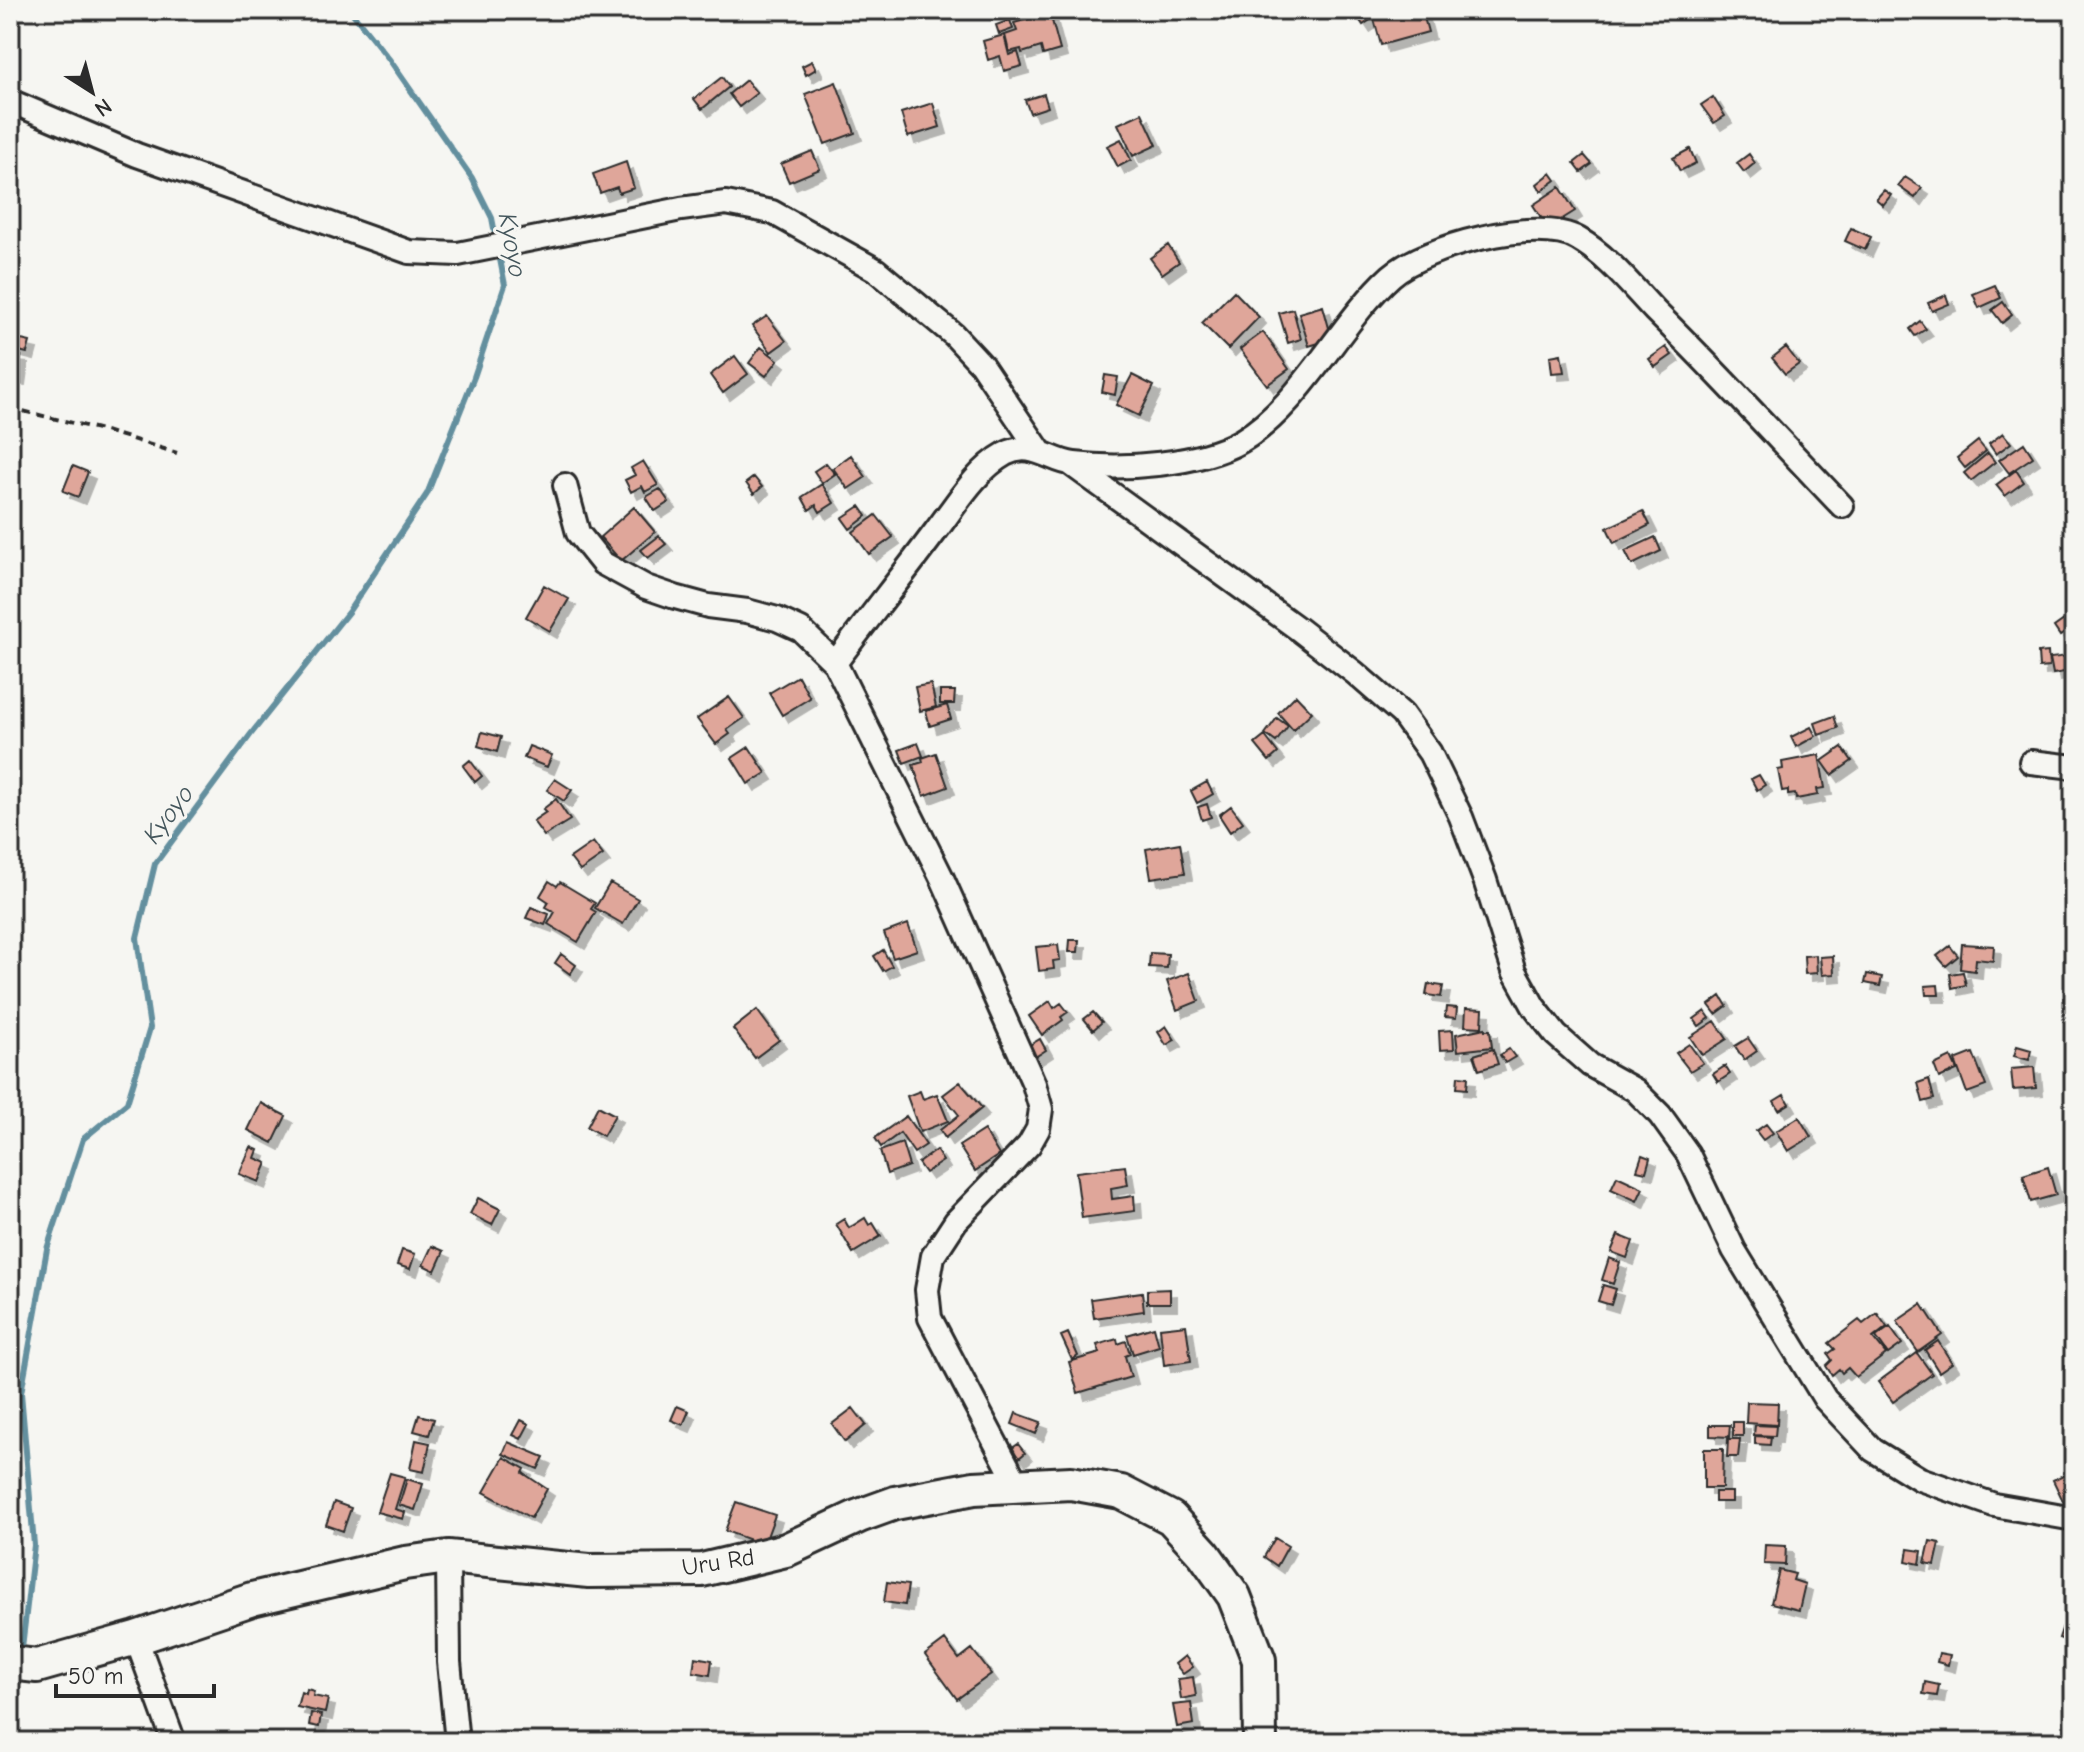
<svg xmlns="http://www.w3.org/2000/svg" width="2084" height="1752" font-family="'Comic Neue',sans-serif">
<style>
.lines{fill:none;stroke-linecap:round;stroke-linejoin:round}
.stream{stroke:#648f9e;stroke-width:6}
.building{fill:#dfa69a;stroke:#2b2b2b;stroke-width:2;filter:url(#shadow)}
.street-casing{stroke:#2b2b2b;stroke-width:28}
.secondary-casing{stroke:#2b2b2b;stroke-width:38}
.path{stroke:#2b2b2b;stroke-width:4;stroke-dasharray:8 6;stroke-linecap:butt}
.street{stroke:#f6f6f2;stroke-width:22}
.secondary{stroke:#f6f6f2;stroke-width:32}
.labels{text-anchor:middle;stroke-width:6;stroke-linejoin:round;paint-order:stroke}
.street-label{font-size:24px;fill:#2b2b2b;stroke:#f6f6f2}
.water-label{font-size:26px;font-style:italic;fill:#43555b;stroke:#f6f6f2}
</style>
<defs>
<filter id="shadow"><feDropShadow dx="7" dy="7" stdDeviation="0" flood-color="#0004"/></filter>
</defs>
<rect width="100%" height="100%" fill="#f6f6f2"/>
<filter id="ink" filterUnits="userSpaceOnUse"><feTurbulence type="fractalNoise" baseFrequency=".0125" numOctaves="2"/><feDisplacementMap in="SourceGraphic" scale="16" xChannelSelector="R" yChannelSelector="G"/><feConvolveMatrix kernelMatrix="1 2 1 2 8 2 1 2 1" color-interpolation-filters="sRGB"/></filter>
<g filter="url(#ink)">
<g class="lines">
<path class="stream" d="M21,1656L34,1545L21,1393L47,1249L83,1139L127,1103L150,1028L137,938L155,864L251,734L349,611L427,494L474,377L505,285L492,218L472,178L389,59L350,10
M10,1734L18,1676"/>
</g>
<path class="building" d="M1367,10L1373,18L1363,25L1357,16Z
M1405,10H1422L1428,32L1381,45L1374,19Z
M1050,13L1060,50L1043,55L1041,47L1022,53L1021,49L1009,52L1005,35L1017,31L1014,23Z
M1010,20L1013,29L999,34L996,25Z
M1004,35L1009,55L1018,52L1022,66L1004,71L1000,56L988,60L983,41Z
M812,61L816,69L806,75L802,66Z
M722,77L729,87L702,109L694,99Z
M746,80L757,93L739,107L729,94Z
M836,82L855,133L825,144L805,94Z
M1044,94L1048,107L1030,113L1025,100Z
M1713,97L1725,116L1714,123L1701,105Z
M933,103L940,127L908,137L901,113Z
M1142,113L1157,145L1133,156L1118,124Z
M1121,139L1131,160L1118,167L1107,146Z
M1690,149L1696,163L1680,171L1673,158Z
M812,151L820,169L789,182L781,164Z
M1749,154L1755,163L1744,172L1737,163Z
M1584,155L1592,164L1581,172L1574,163Z
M626,162L634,188L619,193L617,187L600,193L593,174Z
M1551,173L1556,180L1541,191L1537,184Z
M1905,177L1922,188L1915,198L1898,186Z
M1560,187L1575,211L1548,228L1533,205Z
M1884,190L1891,195L1883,205L1876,199Z
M1851,228L1871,237L1865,250L1845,241Z
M1168,245L1179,262L1162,274L1150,258Z
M1995,285L2001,298L1979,308L1973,294Z
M1234,291L1259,317L1228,349L1202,323Z
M1946,295L1949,304L1932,311L1928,303Z
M2003,302L2012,315L2002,323L1992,310Z
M1323,306L1332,339L1309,346L1299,313Z
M1293,309L1301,339L1288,343L1279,313Z
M767,316L786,341L771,352L752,326Z
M1920,321L1926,329L1915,336L1910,329Z
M1263,332L1289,369L1267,385L1240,349Z
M17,339L30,342L27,353L15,350Z
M761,347L778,360L766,376L749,363Z
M1666,347L1672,355L1655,367L1649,359Z
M1786,347L1799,364L1785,374L1772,358Z
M1561,354L1564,372L1552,373L1550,356Z
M10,355L21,356L18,378L10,377Z
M735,356L748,374L723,393L710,375Z
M1105,375L1118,377L1115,395L1102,392Z
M1132,375L1154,386L1139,416L1116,405Z
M2003,433L2011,443L1996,454L1989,444Z
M1978,441L1986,451L1965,468L1957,458Z
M2024,443L2033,457L2009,473L1999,460Z
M1988,453L1995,462L1971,481L1964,473Z
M851,455L866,477L848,489L833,468Z
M643,461L658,485L645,492L642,486L631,492L625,480L635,475L631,468Z
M826,463L835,474L822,483L814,471Z
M73,466L88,472L78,497L63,491Z
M2016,470L2024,482L2005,496L1996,485Z
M754,477L762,487L754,494L746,483Z
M822,484L834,503L820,512L816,505L809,510L802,497Z
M660,489L669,502L655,511L646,497Z
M860,506L867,516L850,529L842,518Z
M634,507L655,532L621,561L600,537Z
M1643,511L1650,525L1614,543L1607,528Z
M876,515L893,537L869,554L853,532Z
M659,536L666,544L648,558L641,550Z
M1655,537L1661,551L1632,565L1625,551Z
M544,585L569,599L550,631L526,617Z
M2071,615L2074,626L2060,636L2054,627Z
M2048,652L2049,667L2039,668L2038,653Z
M2068,656L2070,671L2053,674L2050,658Z
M798,676L810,698L782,715L769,693Z
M931,684L936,707L920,711L915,687Z
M940,691H955L954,704H940Z
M1296,695L1312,712L1293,730L1278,713Z
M729,697L744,718L727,730L730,734L716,744L697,719Z
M947,705L951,719L930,726L926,711Z
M1834,716L1838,728L1819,735L1815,723Z
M1277,718L1288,726L1276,742L1265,734Z
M1811,727L1816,736L1796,747L1791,737Z
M482,732L501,737L497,752L478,746Z
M1265,736L1278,753L1269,761L1255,744Z
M918,743L923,756L904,763L899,750Z
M529,746L552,755L547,767L524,758Z
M749,747L766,773L748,784L732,758Z
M1842,747L1852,761L1832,775L1822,761Z
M936,753L948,787L924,796L913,765L923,762L922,758Z
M1819,755L1825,788L1817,789L1818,795L1796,799L1795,794L1788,795V790L1782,791L1778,770L1783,769L1782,762Z
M470,760L482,776L475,782L463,766Z
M1759,775L1765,785L1757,790L1751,779Z
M555,779L572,790L564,801L547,790Z
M1207,782L1213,794L1197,803L1191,791Z
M556,799L570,820L544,836L533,821L546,812L543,809Z
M1207,804L1211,817L1202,820L1198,807Z
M1231,806L1243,822L1230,832L1219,815Z
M593,842L603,855L580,871L570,858Z
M1180,843L1185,873L1151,878L1146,849Z
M549,881L557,886L560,882L595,903L591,909L596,912L578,942L548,924L555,912L546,907L549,902L540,896Z
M610,883L638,899L623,924L595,908Z
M531,907L549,914L545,925L526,918Z
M908,924L917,950L893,958L884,933Z
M1070,940H1079L1078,952H1069Z
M1962,944L1994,946L1993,961L1976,959L1975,971L1960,969Z
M1058,945L1060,960L1053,961L1054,969L1039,971L1036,947Z
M1950,946L1958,956L1946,966L1937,956Z
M883,950L892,966L883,971L874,956Z
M1150,953L1168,954L1167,968L1149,967Z
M561,954L576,965L570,974L555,963Z
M1816,955L1817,973L1805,974L1804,956Z
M1833,956L1834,974L1822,975L1820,957Z
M1963,972L1966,985L1952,988L1950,974Z
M1189,973L1199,1001L1177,1010L1167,981Z
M1867,974L1882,977L1880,986L1865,983Z
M1428,984L1443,986L1441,997L1426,995Z
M1938,985L1939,995H1926L1925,986Z
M1721,996L1727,1006L1716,1014L1709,1005Z
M1050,1001L1054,1008L1061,1003L1068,1012L1061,1017L1063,1020L1042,1035L1029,1016Z
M1446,1007L1457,1008L1456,1018L1445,1017Z
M1466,1008L1483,1009L1482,1027L1465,1026Z
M757,1010L779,1040L755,1058L733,1029Z
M1705,1011L1710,1018L1699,1026L1694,1019Z
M1093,1012L1102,1022L1093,1030L1084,1019Z
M1715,1021L1727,1039L1702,1055L1690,1037Z
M1166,1026L1175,1040L1166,1045L1158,1032Z
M1485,1028V1030H1490L1492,1047L1458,1051L1456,1034Z
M1453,1030L1454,1049L1440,1050L1439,1031Z
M1748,1038L1757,1051L1744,1060L1735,1046Z
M1040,1039L1046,1050L1035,1057L1028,1046Z
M1689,1044L1703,1063L1690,1071L1676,1053Z
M2017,1046L2031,1050L2029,1060L2014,1056Z
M1493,1049L1498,1064L1479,1070L1474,1055Z
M1509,1049L1515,1057L1505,1063L1500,1055Z
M1973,1053L1986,1086L1967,1093L1955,1060Z
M1951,1057L1957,1070L1939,1078L1934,1065Z
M1725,1066L1730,1074L1718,1082L1713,1074Z
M2034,1067L2036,1088L2013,1090L2011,1069Z
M1458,1076L1468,1077L1467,1089L1457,1088Z
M1929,1079L1934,1099L1923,1102L1918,1083Z
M960,1082L982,1108L945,1138L940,1130L959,1115L943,1095Z
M920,1091L923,1099L937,1094L948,1121L920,1132L907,1096Z
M1784,1095L1789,1104L1779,1110L1774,1101Z
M261,1103L286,1116L273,1143L248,1130Z
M598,1106L615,1115L603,1136L587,1127Z
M906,1116L926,1145L914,1153L900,1133L881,1147L875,1138Z
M1799,1117L1811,1137L1788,1151L1776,1131Z
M1766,1124L1773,1133L1763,1140L1756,1131Z
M984,1130L999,1155L975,1171L959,1146Z
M902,1143L909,1166L887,1174L880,1151Z
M251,1147L258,1150L255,1158L267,1163L259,1182L239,1174Z
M936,1150L943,1161L925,1173L918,1163Z
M1642,1155L1650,1158L1646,1172L1637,1170Z
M1125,1166L1128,1185L1111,1188L1112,1199L1134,1196L1135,1211L1082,1218L1076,1172Z
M2048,1167L2056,1195L2031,1202L2023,1175Z
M1617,1176L1643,1188L1637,1201L1611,1189Z
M478,1198L500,1209L492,1225L470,1214Z
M865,1218L869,1225L873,1223L881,1236L853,1253L836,1224L844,1219L849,1228Z
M1618,1235L1633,1241L1627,1258L1611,1252Z
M432,1246L444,1251L435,1271L423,1265Z
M402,1250L415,1254L410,1269L397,1265Z
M1609,1258L1620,1262L1613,1284L1602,1280Z
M1603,1285L1616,1289L1611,1305L1598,1301Z
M1170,1289V1303H1147V1290Z
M1142,1292L1144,1311L1094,1318L1091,1299Z
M1922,1304L1942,1335L1918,1352L1897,1321Z
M1877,1313L1887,1327L1873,1338L1886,1354L1856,1377L1848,1368L1842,1373L1839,1369L1832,1375L1826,1366L1832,1360L1828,1354L1835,1349L1829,1343L1859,1320L1863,1324Z
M1186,1325L1191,1361L1164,1365L1160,1328Z
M1154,1327L1159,1346L1133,1354L1127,1335Z
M1890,1327L1902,1344L1888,1354L1876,1337Z
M1068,1333L1078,1356L1072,1360L1061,1336Z
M1117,1339L1118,1344L1126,1341L1130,1354L1125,1356L1131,1377L1078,1393L1069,1362L1100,1353L1097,1345Z
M1938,1341L1952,1363L1939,1372L1925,1350Z
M1917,1353L1932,1374L1893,1402L1878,1382Z
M1747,1402L1778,1403L1777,1425L1746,1423Z
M677,1406L689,1411L683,1425L671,1420Z
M853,1408L866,1425L845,1442L832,1424Z
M1016,1413L1041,1422L1036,1434L1012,1424Z
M419,1415L434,1419L429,1435L414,1431Z
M521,1420L529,1424L521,1439L513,1435Z
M1733,1422H1743V1436H1733Z
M1710,1425H1730L1729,1437L1710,1436Z
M1755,1425L1776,1426L1775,1436L1754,1435Z
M1755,1436L1771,1437L1770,1445L1755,1444Z
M1728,1439H1740L1738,1457H1727Z
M416,1440L430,1443L424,1472L410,1469Z
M508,1442L544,1457L538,1469L503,1454Z
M1018,1444L1025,1453L1019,1458L1011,1449Z
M1704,1449H1723L1722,1488H1704Z
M504,1457L525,1469L523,1473L547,1489L531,1518L484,1492Z
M2071,1471L2074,1477V1498L2064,1503L2053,1480Z
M390,1473L405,1477L395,1509L405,1512L403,1519L377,1512Z
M407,1479L423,1484L415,1510L399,1505Z
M1715,1492H1732V1502H1715Z
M334,1502L351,1508L343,1531L326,1525Z
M736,1502L775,1515L764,1545L725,1531Z
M1275,1538L1288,1546L1277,1566L1264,1557Z
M1930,1541L1940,1543L1935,1565L1925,1563Z
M1765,1545L1786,1546L1785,1565L1764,1564Z
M1908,1549L1922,1551L1920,1564L1906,1561Z
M1779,1570L1795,1574L1793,1580L1805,1584L1799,1610L1771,1603Z
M887,1582L908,1585L905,1605L884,1602Z
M2066,1617L2074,1619V1643L2059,1638Z
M945,1640L959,1659L972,1649L991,1674L957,1699L925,1655Z
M1939,1653L1950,1655L1948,1665L1937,1662Z
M1185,1656L1193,1667L1183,1674L1175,1664Z
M695,1657L712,1660L710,1675L693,1672Z
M1193,1677L1196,1696L1181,1699L1178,1679Z
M1925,1682L1939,1685L1937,1696L1923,1694Z
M307,1689L314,1691L313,1696L328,1699L325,1713L297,1707L301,1692L306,1694Z
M1191,1703L1194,1724L1177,1727L1173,1705Z
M311,1713L321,1715L319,1727L309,1725Z"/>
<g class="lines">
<defs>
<path id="street" d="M10,101L137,155L409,252L458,254L681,209L726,203L772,212L876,270L954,335L981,364L1039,450
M1071,464L1297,628L1355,673L1402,714L1430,753L1461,817L1485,880L1514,971L1534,1007L1556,1035L1590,1065L1635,1090L1660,1115L1688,1154L1734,1250L1825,1399L1873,1450L1920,1479L1994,1505L2074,1519
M565,485L578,533L602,563L646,587L675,597L708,606L747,611L777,619L801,630L835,663L942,878L1034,1084L1041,1109L1038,1129L1029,1145L956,1221L933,1256L927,1290L930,1318L1017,1484
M835,663C868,619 902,576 935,532C955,506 976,470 1005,454C1032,440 1049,461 1074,464C1122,470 1199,465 1241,441C1300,407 1340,322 1391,276C1425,246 1538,216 1578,239C1608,256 1632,287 1655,311C1719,374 1780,441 1842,506
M2031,762L2074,767
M448,1557L449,1662L457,1742
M136,1638L174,1742"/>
<path id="secondary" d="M10,1663L37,1666L136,1638L252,1599L405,1563L448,1557L589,1571L702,1570L786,1550L859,1516L895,1503L974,1488L1071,1483L1121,1492L1171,1518L1204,1554L1234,1596L1259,1660L1260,1742"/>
</defs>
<use href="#street" class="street-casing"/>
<use href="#secondary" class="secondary-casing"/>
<path class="path" d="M10,408L102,430L177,453"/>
<use href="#street" class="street"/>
<use href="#secondary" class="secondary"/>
</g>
</g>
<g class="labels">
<g class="street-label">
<text transform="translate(718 1562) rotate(-9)" y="8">Uru Rd</text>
</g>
<g class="water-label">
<text transform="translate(513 245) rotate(80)" y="9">Kyoyo</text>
<text transform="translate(168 814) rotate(-53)" y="9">Kyoyo</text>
</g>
</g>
<rect width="2084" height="1752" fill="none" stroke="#f6f6f2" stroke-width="40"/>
<rect x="20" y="20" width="2044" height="1712" fill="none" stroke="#2b2b2b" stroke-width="3" filter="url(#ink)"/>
<g transform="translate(92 92) rotate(144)" stroke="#f6f6f2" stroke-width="6" paint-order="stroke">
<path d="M0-6L14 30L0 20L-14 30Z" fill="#2b2b2b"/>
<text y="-12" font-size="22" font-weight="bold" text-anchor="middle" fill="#2b2b2b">N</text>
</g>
<path d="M56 1684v12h158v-12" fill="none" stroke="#2b2b2b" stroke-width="4"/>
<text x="68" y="1684" font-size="24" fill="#2b2b2b" stroke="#f6f6f2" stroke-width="6" paint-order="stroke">50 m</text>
</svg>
